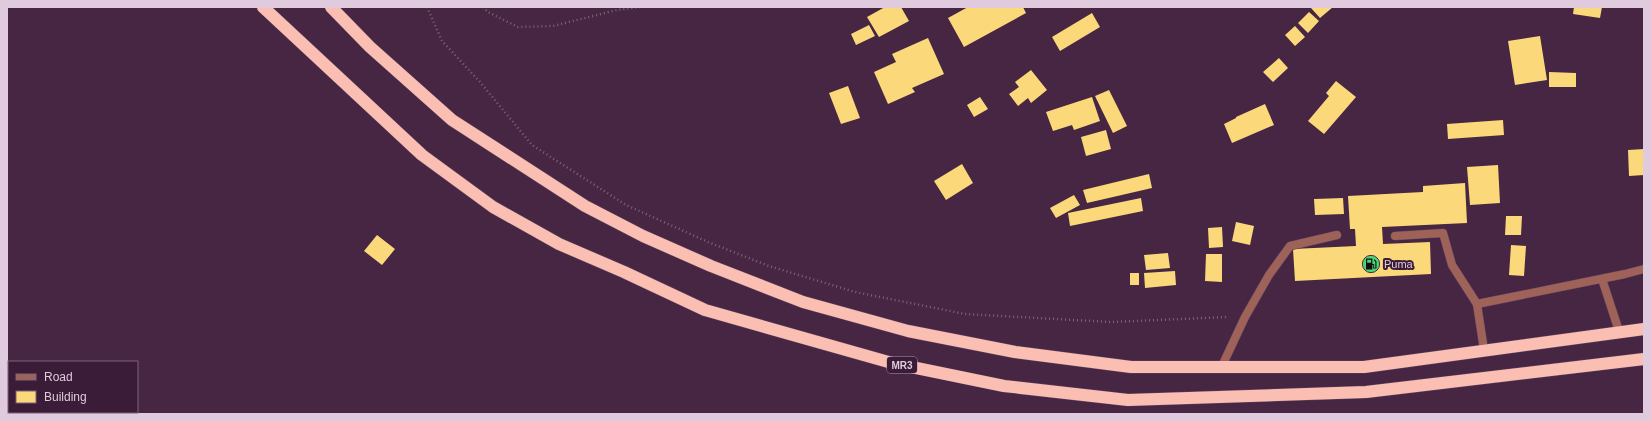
<svg xmlns="http://www.w3.org/2000/svg" width="1651" height="421" font-family="Arial,sans-serif">
<style>
.building{fill:#fbd97b}
.lines{fill:none;stroke-linecap:round;stroke-linejoin:round}
.service-casing{stroke:#62445f;stroke-width:9}
.minor-casing{stroke:#62445f;stroke-width:9}
.motorway-casing{stroke:#62445f;stroke-width:13}
.path{stroke:#7f647d;stroke-width:2.5;stroke-dasharray:1 3;stroke-linecap:butt}
.service{stroke:#9e6258;stroke-width:8}
.minor{stroke:#9e6258;stroke-width:8}
.motorway{stroke:#fabeb3;stroke-width:12}
.labels{text-anchor:middle;stroke-width:4;stroke-linejoin:round;paint-order:stroke}
.shield{fill:#3b1c38;stroke:#ae96ac;stroke-width:1}
.shield-label{font-size:10px;font-weight:bold;fill:#dfcbdd}
.poi-label{font-size:11px;fill:#dfcbdd;stroke:#3b1c38;text-anchor:start}
</style>
<rect width="100%" height="100%" fill="#462643"/>
<path class="building" d="M885,7H901L909,21L879,37L867,17Z
M968,7H1023L1026,13L964,47L948,18Z
M1313,7H1333L1320,18L1311,8Z
M1574,7H1602L1600,18L1573,14Z
M1309,12L1319,21L1308,33L1298,23Z
M1092,13L1100,27L1060,51L1052,37Z
M869,25L875,36L856,45L851,34Z
M1295,26L1305,37L1295,46L1285,35Z
M1540,36L1547,80L1515,85L1508,41Z
M928,38L944,74L912,88L915,92L888,104L874,72L896,62L892,54Z
M1279,58L1288,68L1273,82L1263,72Z
M1031,70L1047,90L1031,103L1028,98L1018,106L1009,94L1019,87L1015,82Z
M1549,72L1576,73V87H1549Z
M1336,81L1356,97L1324,134L1308,121L1329,96L1326,93Z
M848,86L860,118L841,124L829,93Z
M1109,90L1127,126L1113,133L1095,96Z
M980,97L988,109L974,117L967,105Z
M1092,97L1100,121L1074,130L1072,125L1053,131L1046,112Z
M1265,104L1274,125L1232,143L1224,124L1236,118V117Z
M1503,120L1504,135L1448,139L1447,124Z
M1106,130L1111,149L1086,156L1081,137Z
M1644,149V175L1629,176L1628,150Z
M962,164L973,183L946,200L934,181Z
M1498,165L1500,203L1470,205L1467,167Z
M1149,174L1152,188L1087,203L1083,190Z
M1465,183L1467,223L1382,227L1383,244L1430,242L1431,274L1295,281L1293,249L1356,246L1355,229H1350L1348,196L1423,192V186Z
M1074,195L1080,205L1056,218L1050,208Z
M1141,198L1143,211L1070,226L1068,213Z
M1343,198L1344,214L1315,215L1314,199Z
M1506,216H1522L1521,235H1505Z
M1236,222L1254,226L1250,245L1232,241Z
M1222,227L1223,247L1209,248L1208,228Z
M377,235L395,249L382,265L364,251Z
M1511,245L1526,246L1524,276L1509,275Z
M1168,253L1170,268L1146,270L1144,255Z
M1206,254H1222V282L1205,281Z
M1175,271L1176,285L1145,288L1144,273Z
M1130,273H1139V285H1130Z"/>
<g class="lines">
<defs>
<path id="service" d="M1395,236L1443,233L1452,265L1477,304
M1222,366L1245,317L1269,275L1290,246L1337,235"/>
<path id="minor" d="M1602,279L1619,331
M1484,350L1477,304L1625,274L1644,269"/>
<path id="motorway" d="M263,7L422,155L493,207L559,244L624,272L705,310L892,363L1004,386L1128,400L1366,392L1644,359
M331,7L370,47L452,120L585,206L643,236L711,266L803,302L908,331L1015,352L1131,367H1364L1644,329"/>
</defs>
<use href="#service" class="service-casing"/>
<use href="#minor" class="minor-casing"/>
<use href="#motorway" class="motorway-casing"/>
<path class="path" d="M427,7L442,41L480,82L532,145L626,205L708,242L769,266L855,292L965,314L1111,322L1228,317
M483,7L488,12L518,27L553,26L617,10L641,7"/>
<use href="#service" class="service"/>
<use href="#minor" class="minor"/>
<use href="#motorway" class="motorway"/>
</g>
<defs>
<symbol id="fuel-disc" viewBox="-11 -11 22 22"><circle r="9.5" fill="#4cd677" stroke="#3b1c38"/><path d="M-5.5-6h7V0h2V4h1.3V-2.5L3-4.5l.8-.8L6-3V5H2.5V1h-1V6h-7ZM-4.2-4.7v3.2H.2V-4.7Z" fill="#111"/></symbol>
</defs>
<g fill-rule="evenodd">
<use href="#fuel-disc" x="1361" y="254" width="20" height="20"/>
</g>
<g class="labels">
<rect class="shield" x="887" y="357" width="30" height="16" rx="3"/>
<g class="shield-label">
<text x="902" y="369">MR3</text>
</g>
<g class="poi-label">
<text x="1384" y="268">Puma</text>
</g>
</g>
<rect width="1651" height="421" fill="none" stroke="#dfcbdd" stroke-width="16"/>
<rect x="8" y="361" width="130" height="52" fill="#3b1c38" stroke="#7d627a"/>
<rect x="16" y="374" width="20" height="6" fill="#9e6258" stroke="#7d627a"/>
<text x="44" y="381" font-size="12" fill="#dfcbdd">Road</text>
<rect x="16" y="391" width="20" height="12" fill="#fbd97b" stroke="#7d627a"/>
<text x="44" y="401" font-size="12" fill="#dfcbdd">Building</text>
</svg>
